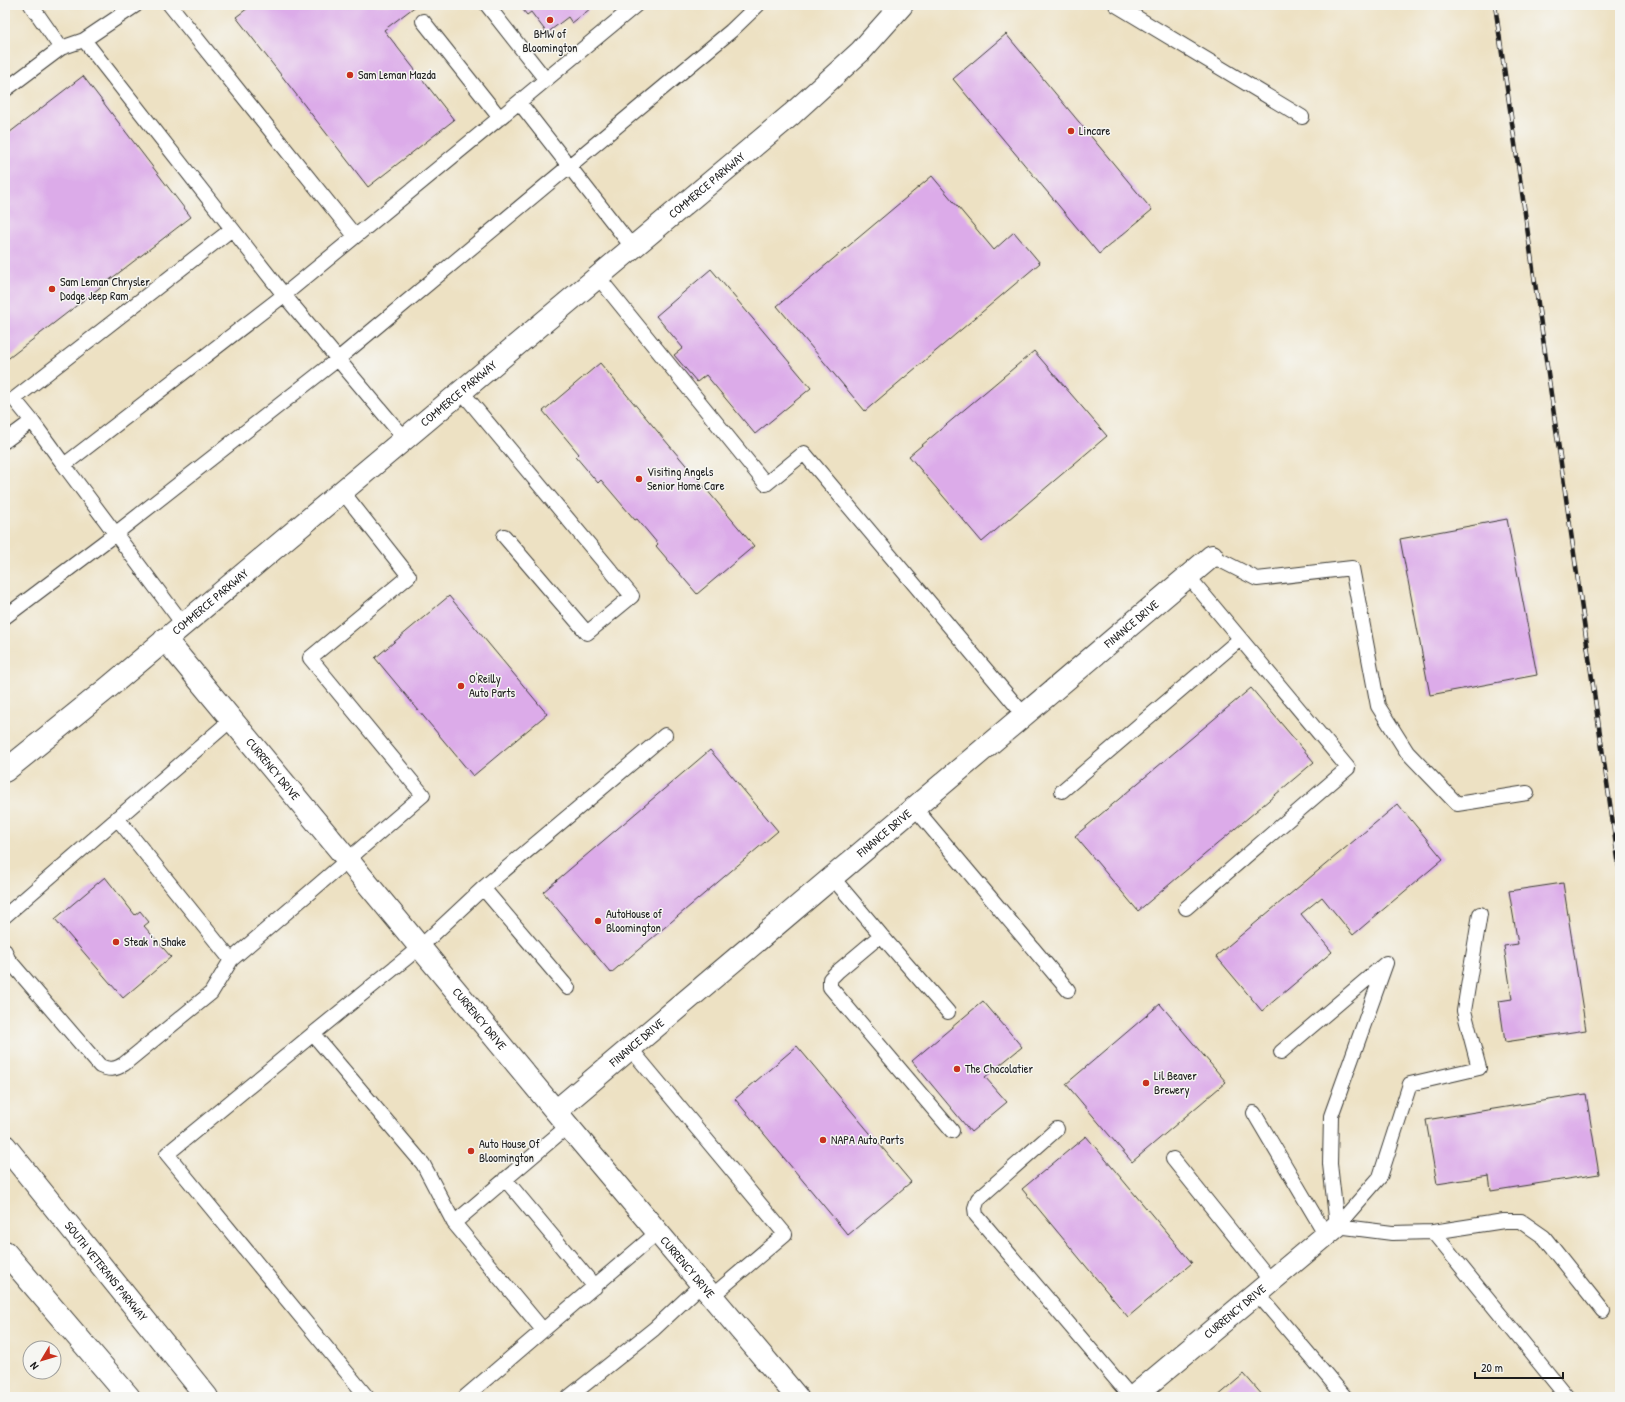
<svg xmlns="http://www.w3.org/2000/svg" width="1625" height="1402" font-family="'Patrick Hand',sans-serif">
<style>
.building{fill:#dcabe9}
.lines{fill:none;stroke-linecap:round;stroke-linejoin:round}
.lane-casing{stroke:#3b3a35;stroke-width:16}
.street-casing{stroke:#3b3a35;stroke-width:24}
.secondary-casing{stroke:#3b3a35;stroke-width:24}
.highway-casing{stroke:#3b3a35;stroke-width:24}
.lane{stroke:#fff;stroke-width:14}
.street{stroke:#fff;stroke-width:22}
.secondary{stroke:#fff;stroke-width:22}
.highway{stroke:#fff;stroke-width:22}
.rail-casing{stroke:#1c1c1c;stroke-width:4.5}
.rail{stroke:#f6f6f2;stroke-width:3;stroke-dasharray:9;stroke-linecap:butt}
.poi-dot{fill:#c8321e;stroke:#f6f6f2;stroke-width:1.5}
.labels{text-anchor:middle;stroke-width:3;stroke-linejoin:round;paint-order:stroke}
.poi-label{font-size:12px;fill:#1c1c1c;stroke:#f6f6f2;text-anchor:start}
.street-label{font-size:12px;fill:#1c1c1c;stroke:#f6f6f2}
</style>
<rect width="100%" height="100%" fill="#f6f6f2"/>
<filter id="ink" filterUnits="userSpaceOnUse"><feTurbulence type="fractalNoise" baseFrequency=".025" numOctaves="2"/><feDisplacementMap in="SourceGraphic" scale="8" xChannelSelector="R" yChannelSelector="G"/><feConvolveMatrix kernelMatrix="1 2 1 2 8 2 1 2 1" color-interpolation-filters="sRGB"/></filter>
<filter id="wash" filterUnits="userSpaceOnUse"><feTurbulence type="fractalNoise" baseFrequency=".012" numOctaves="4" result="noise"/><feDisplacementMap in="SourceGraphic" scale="16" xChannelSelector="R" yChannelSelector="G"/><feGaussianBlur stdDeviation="0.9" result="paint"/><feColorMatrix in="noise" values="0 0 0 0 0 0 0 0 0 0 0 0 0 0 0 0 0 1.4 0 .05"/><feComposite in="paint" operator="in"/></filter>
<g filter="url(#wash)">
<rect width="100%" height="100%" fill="#ede1c3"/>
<g id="blocks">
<path class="building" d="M252,5H417L384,30L454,120L368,187L236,17Z
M519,5H595L572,23L568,17L547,33L531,12L527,15Z
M1006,34L1152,210L1099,254L953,79Z
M83,76L191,217L5,361V136Z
M932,176L994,250L1014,232L1040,263L865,411L777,306Z
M711,269L811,388L755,434L706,375L697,382L674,355L683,348L656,316Z
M1034,351L1107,436L982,542L909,456Z
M600,363L754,546L697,594L656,546L658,544L637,519L635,520L601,480L598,483L576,457L579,454L543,411Z
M1507,519L1537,675L1430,695L1400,539Z
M449,596L547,714L473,776L375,658Z
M1251,688L1314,762L1138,911L1075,836Z
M710,750L778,831L611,973L543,892Z
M1398,804L1443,859L1353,935L1322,897L1301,914L1332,952L1262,1011L1216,956Z
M105,877L135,915L140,911L149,922L144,926L171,957L123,998L55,919Z
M1563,883L1586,1030L1505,1042L1499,1001L1512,999L1504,946L1518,944L1509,891Z
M983,1001L1022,1047L985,1077L1007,1102L971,1132L912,1061Z
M1160,1004L1226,1082L1132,1162L1066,1084Z
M797,1046L911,1182L848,1235L735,1099Z
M1586,1094L1599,1174L1491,1191L1489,1176L1437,1184L1426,1120Z
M1086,1136L1192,1263L1128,1317L1022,1189Z
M1244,1374L1264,1397H1217Z"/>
</g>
</g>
<g filter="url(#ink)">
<use href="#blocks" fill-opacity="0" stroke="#3b3a35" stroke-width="1"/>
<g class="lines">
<defs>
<path id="lane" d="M31,5L61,48
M170,5L355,236
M487,5L546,80
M1116,5L1302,117
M423,21L500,118
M84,40L284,295L519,102L633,248
M5,90L61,48L84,40L136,5
M519,102L636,5
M598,277L766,484L804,453L1024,715
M462,392L632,596L587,633L504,536
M32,421L14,399L232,229
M5,441L32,421L64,465
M1212,556L1257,579L1352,568L1378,706L1407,752L1457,804L1527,793
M5,617L115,534L338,359L731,31L758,5
M183,624L64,465L284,295L405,439
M1062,791L1240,639
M914,807L1068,990
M117,818L231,960
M832,877L881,935L837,972L830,979V987L952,1131
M483,888L568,988
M1186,908L1348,768L1188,576
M5,916L231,720
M881,935L948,1012
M5,951L8,959L100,1066C109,1070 115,1070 124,1064L211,993L231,960L423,795L310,658L409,576L342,491
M313,1034L167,1154L367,1397
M630,1048L785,1234L712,1296
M1281,1052L1386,963L1331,1116L1330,1164L1337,1226
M1254,1113L1326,1235
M1057,1129L978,1199L975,1208L976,1215L1131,1397
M1173,1159L1271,1281
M505,1179L595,1287
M454,1223L568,1126
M1337,1226L1380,1177L1410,1084L1479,1068L1464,1011L1480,914
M1337,1226L1392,1233L1433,1232L1567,1397
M1433,1232L1504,1221H1521L1544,1237L1603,1311
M1257,1293L1345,1397
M543,1330L454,1223L423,1164L313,1034L420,947L483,888L665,735
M465,1397L658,1232
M569,1397L654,1329L702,1284"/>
<g id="street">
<path id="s1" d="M165,639L568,1126L797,1397"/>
<path id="s2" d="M556,1111L1212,556"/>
<path id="s3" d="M1133,1397L1337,1226"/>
</g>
<g id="secondary">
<path id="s4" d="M5,771L109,687L792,114L861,51L902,5"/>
</g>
<g id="highway">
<path id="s5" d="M5,1146L207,1397"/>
<path d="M5,1252L129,1397"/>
</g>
</defs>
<use href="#lane" class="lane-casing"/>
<use href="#street" class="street-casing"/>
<use href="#secondary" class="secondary-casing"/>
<use href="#highway" class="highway-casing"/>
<use href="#lane" class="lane"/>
<use href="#street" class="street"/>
<use href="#secondary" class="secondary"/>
<use href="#highway" class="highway"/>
<defs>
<path id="rail" d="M1495,5L1620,873"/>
</defs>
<use href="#rail" class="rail-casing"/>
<use href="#rail" class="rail"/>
</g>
</g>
<g class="poi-dot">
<circle cx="550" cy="20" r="4"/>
<circle cx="350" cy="75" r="4"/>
<circle cx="1071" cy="131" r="4"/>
<circle cx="52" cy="289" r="4"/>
<circle cx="639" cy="479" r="4"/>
<circle cx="461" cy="686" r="4"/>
<circle cx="598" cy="921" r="4"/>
<circle cx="116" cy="942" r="4"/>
<circle cx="957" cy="1069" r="4"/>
<circle cx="1146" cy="1083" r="4"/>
<circle cx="823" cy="1140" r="4"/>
<circle cx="471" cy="1151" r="4"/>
</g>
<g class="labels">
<g class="poi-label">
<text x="550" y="38" text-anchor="middle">BMW of<tspan x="550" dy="14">Bloomington</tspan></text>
<text x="358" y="79">Sam Leman Mazda</text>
<text x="1079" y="135">Lincare</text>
<text x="60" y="286">Sam Leman Chrysler<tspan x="60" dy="14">Dodge Jeep Ram</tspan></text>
<text x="647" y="476">Visiting Angels<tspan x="647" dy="14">Senior Home Care</tspan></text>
<text x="469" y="683">O'Reilly<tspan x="469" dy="14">Auto Parts</tspan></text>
<text x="606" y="918">AutoHouse of<tspan x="606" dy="14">Bloomington</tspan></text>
<text x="124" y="946">Steak 'n Shake</text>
<text x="965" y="1073">The Chocolatier</text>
<text x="1154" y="1080">Lil Beaver<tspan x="1154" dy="14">Brewery</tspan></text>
<text x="831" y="1144">NAPA Auto Parts</text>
<text x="479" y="1148">Auto House Of<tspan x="479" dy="14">Bloomington</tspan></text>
</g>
<g class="street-label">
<text dy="4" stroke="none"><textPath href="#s4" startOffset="914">COMMERCE PARKWAY</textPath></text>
<text dy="4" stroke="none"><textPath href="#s4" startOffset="590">COMMERCE PARKWAY</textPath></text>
<text dy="4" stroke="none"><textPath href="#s4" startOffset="266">COMMERCE PARKWAY</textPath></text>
<text dy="4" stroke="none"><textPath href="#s2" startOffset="754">FINANCE DRIVE</textPath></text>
<text dy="4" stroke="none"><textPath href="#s1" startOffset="169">CURRENCY DRIVE</textPath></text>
<text dy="4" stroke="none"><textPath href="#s2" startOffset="430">FINANCE DRIVE</textPath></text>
<text dy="4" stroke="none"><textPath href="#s1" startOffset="493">CURRENCY DRIVE</textPath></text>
<text dy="4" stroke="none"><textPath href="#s2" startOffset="106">FINANCE DRIVE</textPath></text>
<text dy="4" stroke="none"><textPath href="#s1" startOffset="817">CURRENCY DRIVE</textPath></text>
<text dy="4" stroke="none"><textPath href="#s5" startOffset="161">SOUTH VETERANS PARKWAY</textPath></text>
<text dy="4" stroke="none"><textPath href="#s3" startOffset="133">CURRENCY DRIVE</textPath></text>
</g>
</g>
<rect width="1625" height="1402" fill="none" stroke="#f6f6f2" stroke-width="20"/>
<g transform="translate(42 1360) rotate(232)"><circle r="19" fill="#f6f6f2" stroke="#9f9f9c"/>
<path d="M0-3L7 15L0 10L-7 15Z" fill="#c8321e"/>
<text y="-6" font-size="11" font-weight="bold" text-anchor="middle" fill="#1c1c1c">N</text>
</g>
<path d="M1475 1372v6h88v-6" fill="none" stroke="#1c1c1c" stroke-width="2"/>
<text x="1481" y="1372" font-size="12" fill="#1c1c1c" stroke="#f6f6f2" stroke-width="3" paint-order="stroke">20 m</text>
</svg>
